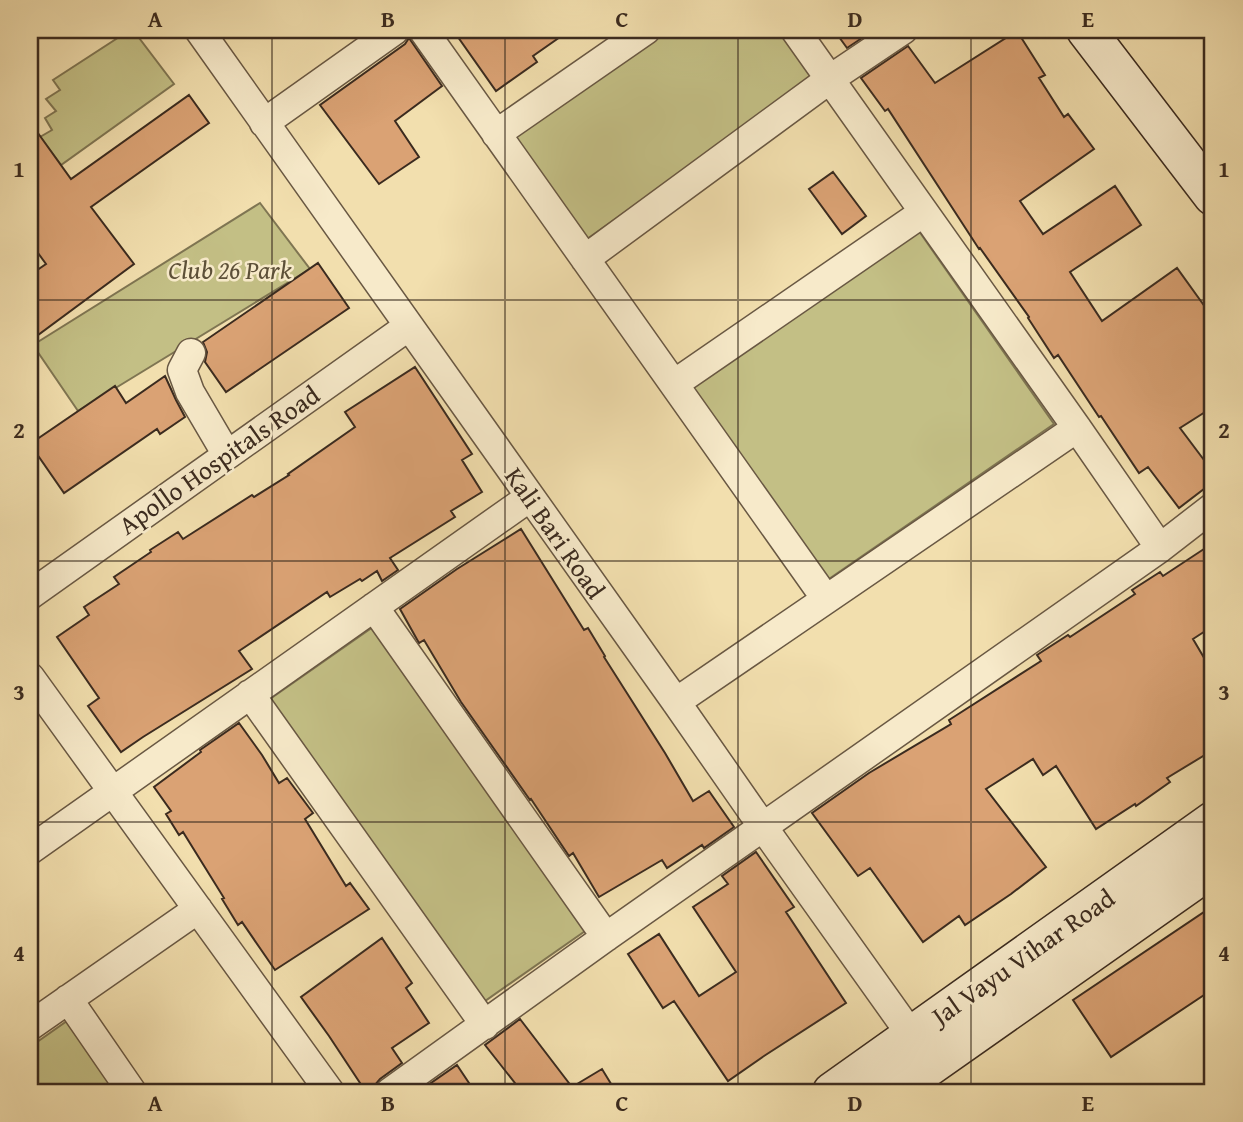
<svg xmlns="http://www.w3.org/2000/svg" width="1243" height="1122" font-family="'Gentium Book Plus',serif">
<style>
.green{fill:#c3bf85;stroke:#7f7552;stroke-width:2}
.building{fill:#daa274;stroke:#3b2b1f;stroke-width:2}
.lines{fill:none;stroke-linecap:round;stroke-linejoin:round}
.street-casing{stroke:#695843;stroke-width:31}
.secondary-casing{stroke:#3b2b1f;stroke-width:41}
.street{stroke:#f7eaca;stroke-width:28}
.secondary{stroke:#f7eaca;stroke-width:38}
.grid{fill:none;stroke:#3b2b1f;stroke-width:2;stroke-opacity:0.55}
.labels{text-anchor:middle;stroke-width:5;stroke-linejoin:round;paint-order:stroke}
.park-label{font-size:26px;font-style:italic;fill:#5d5038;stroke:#f7eaca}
.street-label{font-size:26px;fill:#3b2b1f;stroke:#f7eaca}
.neatline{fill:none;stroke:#3b2b1f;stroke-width:2.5}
.grid-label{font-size:23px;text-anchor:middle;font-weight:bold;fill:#3b2b1f}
</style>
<rect width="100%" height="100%" fill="#f2dfae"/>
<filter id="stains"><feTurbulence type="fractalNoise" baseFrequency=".00286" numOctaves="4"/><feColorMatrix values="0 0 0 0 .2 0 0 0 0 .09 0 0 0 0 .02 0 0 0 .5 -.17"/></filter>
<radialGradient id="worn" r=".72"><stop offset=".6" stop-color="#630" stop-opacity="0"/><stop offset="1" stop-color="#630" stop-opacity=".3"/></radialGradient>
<path class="green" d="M130,30H133L174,84L61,165L40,137L52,130L45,118L56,111L46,99L60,90L53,80Z
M667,30H781L815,78L587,239L514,138Z
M260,203L310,269L78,411L33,345Z
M914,224L1054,424L826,581L687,380Z
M373,627L588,929L485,1001L270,699Z
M67,1021L116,1092H30V1047Z"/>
<path class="building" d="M453,30H570L533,56L537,62L496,91Z
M834,30H874L847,48Z
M1017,31L1045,75L1039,78L1064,117L1068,114L1094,149L1020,201L1043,234L1115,186L1141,225L1070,272L1102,321L1177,268L1213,318V407L1180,428L1213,472V482L1179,508L1148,467L1139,473L1101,416L1099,417L1058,355L1054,358L1028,318L1029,317L980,248L979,249L888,109L885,111L861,78L908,46L935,83Z
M409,38L442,86L395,121L419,157L379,184L320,105L405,44Z
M189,95L209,123L91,207L134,264L38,335L30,324V275L46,264L30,242V122L71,179Z
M833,172L866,216L842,234L809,189Z
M318,263L349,308L226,392L205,362L207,352L203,342Z
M415,367L472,454L462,460L482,492L451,511L455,517L390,558L398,570L382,581L377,571L362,581L360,579L330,597L327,592L239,651L252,669L143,737L121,752L88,706L99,698L57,637L89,615L84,607L119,584L114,577L151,552L150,550L178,532L183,539L252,495L254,497L289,475L288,474L355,427L345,412Z
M165,376L176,400L185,417L160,434L157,429L64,493L30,444L115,386L126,403Z
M521,529L584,630L588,628L605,656L604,657L665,753L693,801L709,791L734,827L704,848L702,845L667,868L662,860L599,897L573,853L569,856L531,799L530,800L461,702L424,640L419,643L400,609L457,569Z
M1213,543V626L1193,639L1213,673V750L1167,778L1170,782L1136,806L1135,804L1096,829L1056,766L1043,775L1033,759L986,789L1046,867L1011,894L965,925L959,916L923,942L870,868L858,876L812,813L869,773L951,724L949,720L1041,661L1037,655L1068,635L1070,637L1135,594L1132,590L1160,572L1163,576Z
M239,723L262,755L279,783L287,778L313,813L305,819L346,886L350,883L369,909L275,970L242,922L238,925L222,899L224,898L183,832L179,835L166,814L171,811L154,787L201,752L200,750Z
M756,852L794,907L786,912L846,1003L764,1056L728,1081L674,1001L663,1008L628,954L659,934L699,996L736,972L693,907L728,884L722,876Z
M1213,906V989L1111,1057L1073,1000Z
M382,938L412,983L406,988L429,1023L392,1048L402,1063L380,1079L375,1085L374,1092H366L329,1036L301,997Z
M520,1019L572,1087L602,1069L616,1092H522L485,1045Z
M457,1065L475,1092H418Z"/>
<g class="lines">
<defs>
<path id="street" d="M199,30L676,702L763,827L912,1036
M423,30L826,599
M795,30L1077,428L1160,548
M264,123L395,30
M496,134L646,30
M585,259L830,79L903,30
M191,353L182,370L190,392L227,455
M674,384L924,212
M30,595L409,326
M374,607L606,937
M30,677L330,1092
M250,694L485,1025
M676,702L1077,428
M30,850L530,497
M68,999L132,1092
M30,1026L198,909
M390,1092L606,937L1160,548L1213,507"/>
<path id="secondary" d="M1086,30L1213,196
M832,1092L1213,821
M893,1092L1213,867"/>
</defs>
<use href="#street" class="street-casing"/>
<use href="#secondary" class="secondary-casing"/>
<use href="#street" class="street"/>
<use href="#secondary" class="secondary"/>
</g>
<path class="grid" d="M272,30V1092M505,30V1092M738,30V1092M971,30V1092M30,300H1213M30,561H1213M30,822H1213"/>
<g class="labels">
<g class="park-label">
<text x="230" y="279">Club 26 Park</text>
</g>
<g class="street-label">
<text transform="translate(219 460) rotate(-35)" y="9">Apollo Hospitals Road</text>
<text transform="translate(555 533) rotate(55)" y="9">Kali Bari Road</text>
<text transform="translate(1023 957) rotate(-35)" y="9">Jal Vayu Vihar Road</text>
</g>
</g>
<rect width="1243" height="1122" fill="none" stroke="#f2dfae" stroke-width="77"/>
<rect x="38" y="38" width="1166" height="1046" class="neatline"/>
<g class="grid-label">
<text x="155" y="27">A</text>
<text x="388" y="27">B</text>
<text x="622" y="27">C</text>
<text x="855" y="27">D</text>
<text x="1088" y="27">E</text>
<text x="19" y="177">1</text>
<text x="1224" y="177">1</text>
<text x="19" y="438">2</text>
<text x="1224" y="438">2</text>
<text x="19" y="700">3</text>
<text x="1224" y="700">3</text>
<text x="19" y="961">4</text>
<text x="1224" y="961">4</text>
<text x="155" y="1111">A</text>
<text x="388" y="1111">B</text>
<text x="622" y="1111">C</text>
<text x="855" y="1111">D</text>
<text x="1088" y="1111">E</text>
</g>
<rect width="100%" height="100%" filter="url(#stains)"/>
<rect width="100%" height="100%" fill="url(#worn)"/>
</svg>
